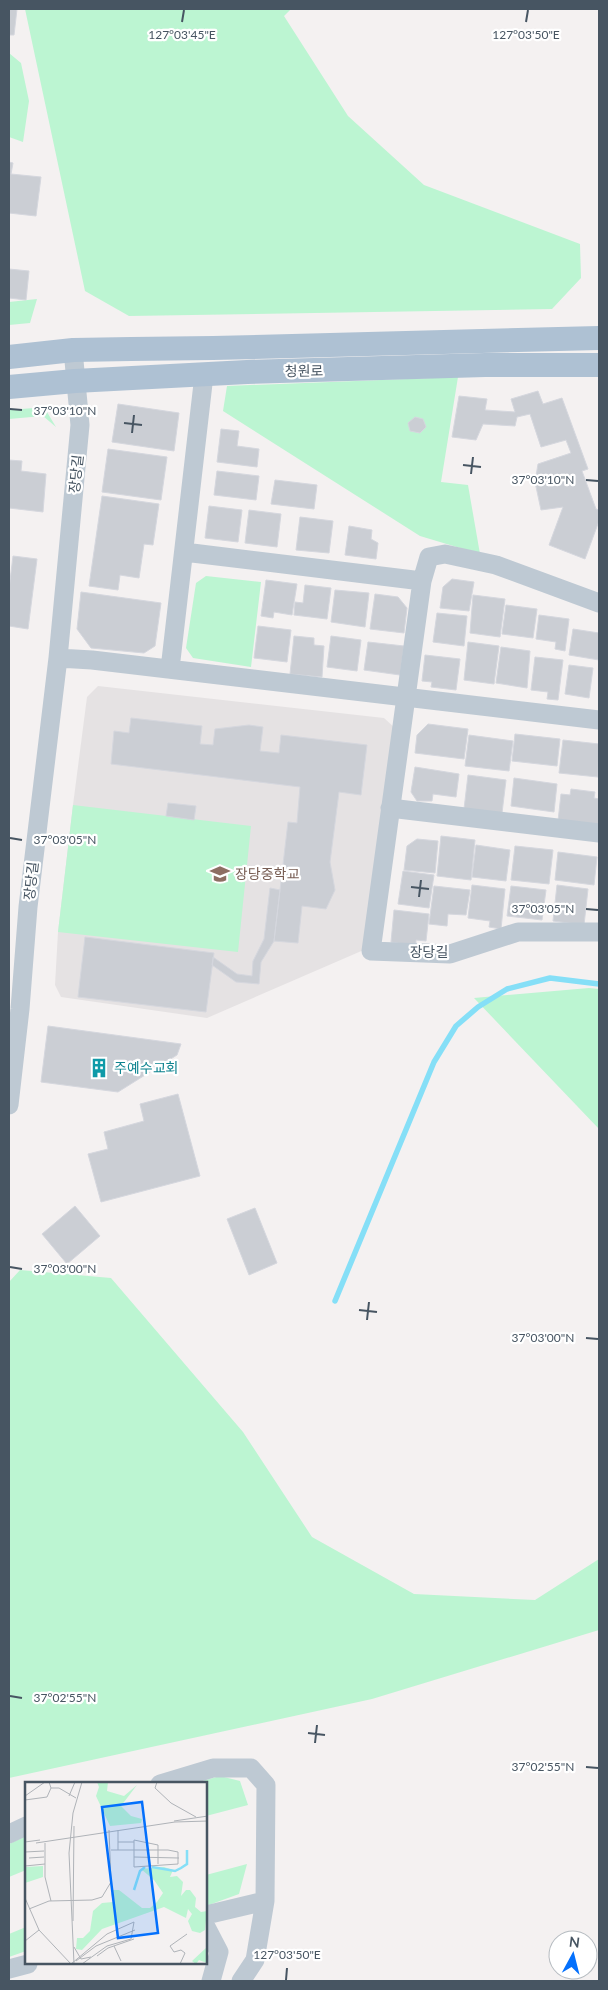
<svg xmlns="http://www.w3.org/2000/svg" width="608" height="1990" font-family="Lato,'Noto Sans KR',sans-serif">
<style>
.education{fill:#e5e2e3}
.green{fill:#bcf5d2}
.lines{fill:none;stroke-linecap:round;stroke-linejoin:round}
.stream{stroke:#85dff7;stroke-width:5.5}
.building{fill:#cbced4;stroke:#d5d7de}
.minor{stroke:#bec9d3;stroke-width:19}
.major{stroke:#aec1d3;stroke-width:24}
.ticks{fill:none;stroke:#475562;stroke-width:2}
.labels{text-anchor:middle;stroke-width:4.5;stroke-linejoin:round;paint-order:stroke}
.street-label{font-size:14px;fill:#475562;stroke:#fff}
.education-label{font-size:14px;fill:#785e54;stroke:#fff;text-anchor:start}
.culture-label{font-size:14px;fill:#0d838f;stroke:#fff;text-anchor:start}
.inset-river{fill:none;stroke:#85dff7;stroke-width:2.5}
.inset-road{fill:none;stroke:#afb3b8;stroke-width:1}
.view{fill:#0470fc;fill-opacity:0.15;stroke:#0470fc;stroke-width:2.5}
.inset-edge{fill:none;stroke:#475562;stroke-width:2.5}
.ticks-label{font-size:12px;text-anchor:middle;fill:#475562;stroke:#fff;stroke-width:4.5;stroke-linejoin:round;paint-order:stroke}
</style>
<rect width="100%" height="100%" fill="#f4f1f1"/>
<path class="education" d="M98,686L384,718L395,728L366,949L207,1018L61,997L55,985L58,932L73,805L87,697Z"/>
<path class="green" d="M25,9H291L284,16L348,116L424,185L580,244L581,278L552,309L129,316L85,291Z
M9,53L21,63L29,101L23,142L9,137Z
M37,299L30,323L9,325V302Z
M458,377L441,482L468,485L480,554L420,536L223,411L227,386Z
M34,408L47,412L56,427L43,416L9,419V410Z
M206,576L261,582L251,667L193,658L186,648L196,583Z
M73,805L251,826L238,952L58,932Z
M589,988L599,989V1129L474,998Z
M20,1270L111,1278L243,1432L312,1537L414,1594L535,1600L599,1559V1630L372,1699L9,1778V1282Z
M220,1776L240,1781L248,1805L206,1816V1784H191Z
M26,1836V1870L9,1877V1844Z
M247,1864L239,1894L206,1906V1875Z
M26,1927V1951L9,1957V1934Z"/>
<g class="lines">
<path class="stream" d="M335,1301L434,1062L456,1026L478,1007L507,989L550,978L599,984"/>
</g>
<path class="building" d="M9,9H17L14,35H9Z
M9,162L13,163L11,174L41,177L36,216L9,213Z
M9,269L29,271L26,300L9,298Z
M538,391L543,404L562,398L588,469L582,471L596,509L599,510V521L585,559L549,545L563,507L541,510L535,482L538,464L571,453L566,440L541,447L530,414L517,417L515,426L483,424L476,440L452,437L459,396L487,399L485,410L515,412L511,399Z
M118,404L179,413L174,451L112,442Z
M415,417L423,419L426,427L420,433L410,431L408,423Z
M221,429L239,431L237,446L259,449L257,467L217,462Z
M108,449L167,457L161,500L102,492Z
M9,460L22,461L21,471L46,474L43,512L9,508Z
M217,471L259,476L256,500L214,495Z
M275,480L317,485L314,509L271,504Z
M102,496L159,504L153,545L144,544L139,578L120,575L118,590L89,586Z
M209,506L242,510L238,542L205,538Z
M249,510L281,514L277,547L245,543Z
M300,517L333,521L329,553L296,550Z
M349,526L372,530L371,539L378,543L376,559L345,555Z
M13,556L37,559L28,629L9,626V589Z
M452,579L474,582L469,611L440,608L443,587Z
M266,580L297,584L292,615L274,612L273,618L261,616Z
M305,585L331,588L327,619L294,615L295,602L303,603Z
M335,590L369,593L365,627L331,622Z
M81,592L161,603L155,646L144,653L91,648L77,629Z
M375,594L398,597L407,608L404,633L370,629Z
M473,595L505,599L500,637L470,633Z
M506,605L537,609L533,638L502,634Z
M437,613L467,616L464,646L433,642Z
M539,615L569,619L565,651L555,649L556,642L536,639Z
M258,626L291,630L287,662L254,658Z
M573,629L599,633V660L569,655Z
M294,636L314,638V645L324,646L322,677L290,674Z
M331,636L361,640L357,671L327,667Z
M368,642L404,646L400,675L364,670Z
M468,642L499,646L494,684L464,680Z
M501,647L530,651L527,688L496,683Z
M425,655L460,659L456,690L431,687L432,682L422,681Z
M535,657L563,660L558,700L547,699L548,692L531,690Z
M569,665L593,668L589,698L565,694Z
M131,718L202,726L200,744L213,745L215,729L249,725L263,727L260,751L279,753L281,735L367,745L361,795L339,792L330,862L335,890L326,909L302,906L298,943L274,941L288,822L297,823L300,787L111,764L114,731L129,733Z
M428,724L468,729L464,759L415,753L417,735Z
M515,734L560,739L557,766L512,761Z
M469,735L513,741L509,771L465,766Z
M563,740L599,744L598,777L559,773Z
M415,767L459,774L456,797L433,794L432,801H417L411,792Z
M468,775L506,780L502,813L464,809Z
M514,778L557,784L554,812L511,806Z
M571,789L595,792L594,798L599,799V826L558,821L561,794L570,795Z
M168,803L196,806L194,820L166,816Z
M441,836L475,840L471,880L437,876Z
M417,839L438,841L435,873L404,870L407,846Z
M476,845L510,850L506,881L472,877Z
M515,846L553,850L549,884L511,880Z
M558,852L597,857L594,885L555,880Z
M403,871L434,875L429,908L398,904Z
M472,885L505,889L501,929L489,927L490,921L468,918Z
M557,885L588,889L584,925L553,921Z
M434,886L470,890L466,915L448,914L447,926L429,924Z
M511,886L546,890L542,920L507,916Z
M270,888L280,890L274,941L261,962L259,984L236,982L212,965L213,957L237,974L252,976L253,961L264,939Z
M394,910L429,914L426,941L416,940V946L391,942Z
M85,937L214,953L206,1012L78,997Z
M48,1026L181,1044L177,1055L118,1092L41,1082Z
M178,1094L200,1176L101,1202L88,1154L108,1149L104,1132L144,1121L140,1104Z
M75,1206L100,1236L67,1264L42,1234Z
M255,1208L277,1263L249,1275L227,1219Z"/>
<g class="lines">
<path class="minor" d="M184,552L422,581
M599,603L496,565L445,554L429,557L422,581L371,951L450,954L518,932H599
M58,658L92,660L599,720
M170,669L204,375
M390,808L599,833
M9,1105L20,1009L28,907L58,658L80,425L73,350
M160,1784L213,1768H251L266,1785L265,1901L255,1960L241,1981
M9,1834L26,1826
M206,1915L265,1901
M206,1927L219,1952L211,1981
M9,1969L28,1964"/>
<path class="major" d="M9,357L73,350L131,349L213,348L599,338
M9,387L75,381L247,372L485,365H599"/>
</g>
<path class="ticks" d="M182,22L184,10M526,22L528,10M10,409L22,410M124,423L142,425M132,433L134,415M463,465L481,467M471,474L473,457M586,480L598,481M10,838L22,840M411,887L429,889M419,897L421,880M586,909L598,910M10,1267L22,1269M359,1310L377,1312M367,1320L369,1302M586,1338L598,1339M10,1696L22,1698M308,1733L325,1735M315,1743L317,1725M586,1767L598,1768M286,1980L287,1968"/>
<defs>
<symbol id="school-bare" viewBox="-9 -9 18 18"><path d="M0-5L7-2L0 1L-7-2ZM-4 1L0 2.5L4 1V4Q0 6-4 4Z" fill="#8d6e63" stroke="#fff" stroke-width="2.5" paint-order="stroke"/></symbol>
<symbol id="building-bare" viewBox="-9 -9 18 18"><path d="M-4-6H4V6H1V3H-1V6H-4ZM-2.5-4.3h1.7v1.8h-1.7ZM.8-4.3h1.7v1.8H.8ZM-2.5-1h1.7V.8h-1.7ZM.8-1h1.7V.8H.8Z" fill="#0f9aa8" stroke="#fff" stroke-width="2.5" paint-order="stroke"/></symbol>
</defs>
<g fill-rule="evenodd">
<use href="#school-bare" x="206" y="860" width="28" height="28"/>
<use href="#building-bare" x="85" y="1054" width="28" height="28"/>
</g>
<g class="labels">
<g class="street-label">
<text transform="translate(304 371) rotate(-1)" y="5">청원로</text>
<text transform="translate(76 474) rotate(-84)" y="5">장당길</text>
<text transform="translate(31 881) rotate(-84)" y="5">장당길</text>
<text x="429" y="957">장당길</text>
</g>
<g class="education-label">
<text x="235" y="879">장당중학교</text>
</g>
<g class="culture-label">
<text x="114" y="1073">주예수교회</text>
</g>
</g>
<g transform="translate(25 1782)">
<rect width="182" height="182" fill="#f4f1f1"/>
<path d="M72,0H83L82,9L99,14L112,3L96,24L106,34L117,37L116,41L85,44L71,14L74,5ZM18,84V95L0,101V85ZM139,85L148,88L145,95L152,94L158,100L156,114L161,108H165L171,116L170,125L176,130L182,129L180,148L175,151L167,149L163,139L167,132L163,127L161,136L139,125L77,147L57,168L51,167L52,156H58L65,149L68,129L77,121L88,120L86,112L88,108H94L117,126H125L132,120L138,111L129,98L116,87ZM182,156V181L174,178L171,182L167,179L181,166Z" fill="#bcf5d2"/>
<path class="inset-river" d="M127,85L150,89L156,86L162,82V68M109,108L115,89L120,85"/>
<path class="inset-road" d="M24,0L26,6H34L51,16M25,0H42M132,0L130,6L146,21L171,35M0,14L20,0M44,14L50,0M0,18L22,15L26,6M149,39L183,34M93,48V68M0,60L15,58M93,60H109M11,61L150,40L183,39M20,61V95L26,119M86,68H143L153,70V82L109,85V58L133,63V82M0,70L19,69M109,75L154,76M4,76L19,75M0,84L20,82M0,116L14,148L46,182M4,127L24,119L67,118L77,115L86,100L84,48M48,139L49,44M0,159L14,148M89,164L96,179M49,165L56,177L66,175M72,174L83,166L109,157M51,179L71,164L110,148M46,182L82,152L109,140L106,157L82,164L57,182M49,182L44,71L48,31L57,0M155,182L160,171L156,168L149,170L145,164L162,152"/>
<path class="view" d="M117,20L133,151L93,156L77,25Z"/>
<rect width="182" height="182" class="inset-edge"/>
</g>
<g class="ticks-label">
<text x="182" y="39">127°03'45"E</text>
<text x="526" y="39">127°03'50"E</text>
<text x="65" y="415">37°03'10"N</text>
<text x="543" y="484">37°03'10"N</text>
<text x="65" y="844">37°03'05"N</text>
<text x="543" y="913">37°03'05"N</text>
<text x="65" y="1273">37°03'00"N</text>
<text x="543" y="1342">37°03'00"N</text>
<text x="65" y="1702">37°02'55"N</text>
<text x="543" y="1771">37°02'55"N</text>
<text x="287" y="1959">127°03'50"E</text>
</g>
<rect width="608" height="1990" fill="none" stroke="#475562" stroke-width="20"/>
<g transform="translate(573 1955) rotate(7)"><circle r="24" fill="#ffffff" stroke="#b5bbc0"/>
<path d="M0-4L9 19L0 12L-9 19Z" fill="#0470fc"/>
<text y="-8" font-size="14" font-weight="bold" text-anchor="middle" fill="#475562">N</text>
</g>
</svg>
